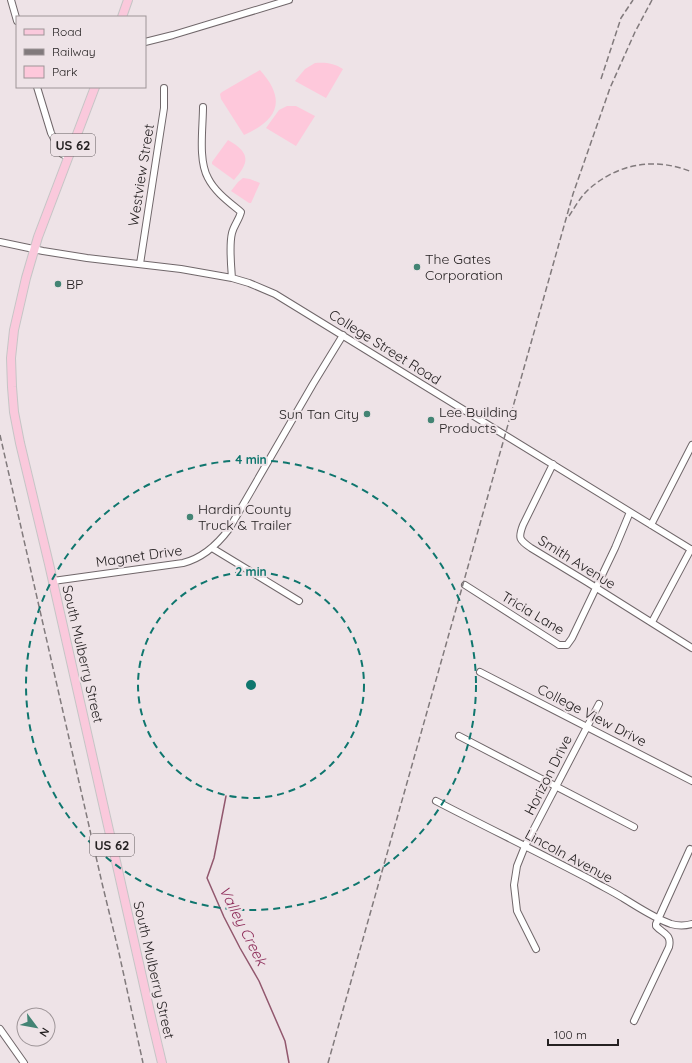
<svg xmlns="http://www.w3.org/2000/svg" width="692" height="1063" font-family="Quicksand,sans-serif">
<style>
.green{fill:#fec8db}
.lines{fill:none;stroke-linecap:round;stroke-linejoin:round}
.stream{stroke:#92586e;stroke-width:1.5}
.minor-casing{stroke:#70676a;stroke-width:8}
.major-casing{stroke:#c6c5c6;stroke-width:10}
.minor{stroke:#fff;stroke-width:6}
.major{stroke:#fac9dc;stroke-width:8}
.rail{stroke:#817a7c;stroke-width:1.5;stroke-dasharray:6 3;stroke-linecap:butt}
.ring{fill:none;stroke:#0f766e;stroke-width:2;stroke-dasharray:7 5}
.poi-dot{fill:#438474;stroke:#eee3e7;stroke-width:1.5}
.labels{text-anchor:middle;stroke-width:4;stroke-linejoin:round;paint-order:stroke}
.shield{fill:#eee3e7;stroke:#615b5d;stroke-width:1}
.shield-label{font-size:13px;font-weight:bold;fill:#252122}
.street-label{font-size:14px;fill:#252122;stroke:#eee3e7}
.poi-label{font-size:14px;fill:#252122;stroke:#eee3e7;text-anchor:start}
.water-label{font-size:15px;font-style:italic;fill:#8e2d5a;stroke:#eee3e7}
.centre{fill:#0f766e;stroke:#eee3e7;stroke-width:2}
.ring-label{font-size:12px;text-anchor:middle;font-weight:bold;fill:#0f766e;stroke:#eee3e7;stroke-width:4;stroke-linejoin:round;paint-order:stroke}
</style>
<rect width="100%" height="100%" fill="#eee3e7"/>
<path class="green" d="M315,63C325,62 334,63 343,69L326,98L295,81L305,69Z
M260,70C287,100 278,120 244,135L221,99L220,94L222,92Z
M287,106H296L315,116L296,146L266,128L279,110Z
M228,140C249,152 251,161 234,180L212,164V162Z
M243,178L250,179L260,183L251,203H249L231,191L238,182Z"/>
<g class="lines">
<path class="stream" d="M226,796L214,858L207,878L224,917L240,948L259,981L285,1041L289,1063"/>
<defs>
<path id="minor" d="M11,0L17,21
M145,42L173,35L289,0
M37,87L51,133L62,154L68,157
M203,107C203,128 198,160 208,178C215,192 229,202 241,212C239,220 234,225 232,233C229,245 231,265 232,278
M0,242L43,251L87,258L181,269L232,278L249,283L275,294L692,550
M140,264L164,108V88
M553,464L523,525C518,538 519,540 531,548L587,582L692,648
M651,525L692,445
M212,548L299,601
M53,581L183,563C203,558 217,545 229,529L313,384L343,335
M465,585L556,643L559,645H567L572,638L615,548L630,512
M652,622L691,549
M480,672L692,781
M459,736L634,827
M436,801C488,828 540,853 591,880C601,886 612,891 623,898C638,907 654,918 671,924C678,926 685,926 692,924
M536,949L517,911L514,885L517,866L525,846L599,704
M634,1021L669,947C672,934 663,934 656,926V924L690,849
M0,1029L24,1063"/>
<path id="major" d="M122,17L128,0
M95,87L38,237L26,278L14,330L11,358L12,387L14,412L20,443L49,564L152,1021L162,1063"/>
</defs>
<use href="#minor" class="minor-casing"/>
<use href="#major" class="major-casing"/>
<use href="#minor" class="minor"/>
<use href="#major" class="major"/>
<path class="rail" d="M601,79L621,18L633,0
M569,216C575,207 581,196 589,189C619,163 655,157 692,172
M0,435L102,883L119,953L143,1063
M328,1063L573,194L610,88L635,32L652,0"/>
</g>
<g class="ring">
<circle cx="251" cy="685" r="113"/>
<circle cx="251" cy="685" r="225"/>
</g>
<g class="poi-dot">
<circle cx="417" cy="267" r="4"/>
<circle cx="58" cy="284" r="4"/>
<circle cx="367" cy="414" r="4"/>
<circle cx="431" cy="420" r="4"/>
<circle cx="190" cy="517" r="4"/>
</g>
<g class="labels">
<g class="shield">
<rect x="51" y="134" width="44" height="22" rx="3"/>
<rect x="90" y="834" width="44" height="22" rx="3"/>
</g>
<g class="shield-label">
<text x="73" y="150">US 62</text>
<text x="112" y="850">US 62</text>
</g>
<g class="street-label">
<text transform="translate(141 175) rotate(-81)" y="5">Westview Street</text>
<text transform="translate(385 347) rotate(32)" y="5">College Street Road</text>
<text transform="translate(139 556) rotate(-8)" y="5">Magnet Drive</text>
<text transform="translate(577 562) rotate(32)" y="5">Smith Avenue</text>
<text transform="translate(533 613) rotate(31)" y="5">Tricia Lane</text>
<text transform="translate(83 654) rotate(77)" y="5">South Mulberry Street</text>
<text transform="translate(592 715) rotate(27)" y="5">College View Drive</text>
<text transform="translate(548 775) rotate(-63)" y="5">Horizon Drive</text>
<text transform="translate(569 856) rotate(28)" y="5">Lincoln Avenue</text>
<text transform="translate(154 970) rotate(77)" y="5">South Mulberry Street</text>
</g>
<g class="poi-label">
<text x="425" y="264">The Gates<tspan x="425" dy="16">Corporation</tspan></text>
<text x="66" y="289">BP</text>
<text x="439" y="417">Lee Building<tspan x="439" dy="16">Products</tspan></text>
<text x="359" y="419" text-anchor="end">Sun Tan City</text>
<text x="198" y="514">Hardin County<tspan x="198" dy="16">Truck &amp; Trailer</tspan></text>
</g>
<g class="water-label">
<text transform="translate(243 926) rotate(63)" y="5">Valley Creek</text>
</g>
</g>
<circle cx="251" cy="685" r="6" class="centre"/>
<g class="ring-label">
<text x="251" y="464">4 min</text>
<text x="251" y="576">2 min</text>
</g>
<rect x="16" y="16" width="130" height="72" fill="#eee3e7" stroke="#9e9598"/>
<rect x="24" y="29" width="20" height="6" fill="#fac9dc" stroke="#9e9598"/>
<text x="52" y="36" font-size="12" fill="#252122">Road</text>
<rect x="24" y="49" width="20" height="6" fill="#817a7c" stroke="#9e9598"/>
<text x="52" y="56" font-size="12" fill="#252122">Railway</text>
<rect x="24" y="66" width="20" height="12" fill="#fec8db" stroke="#9e9598"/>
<text x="52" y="76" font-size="12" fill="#252122">Park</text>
<g transform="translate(36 1027) rotate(122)"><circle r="19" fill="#eee3e7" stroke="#9e9598"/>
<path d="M0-3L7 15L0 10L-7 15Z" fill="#438474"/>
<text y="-6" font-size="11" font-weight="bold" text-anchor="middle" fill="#252122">N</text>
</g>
<path d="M548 1039v6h70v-6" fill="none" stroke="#252122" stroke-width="2"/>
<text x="554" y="1039" font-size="12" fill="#252122" stroke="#eee3e7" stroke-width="3" paint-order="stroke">100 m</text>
</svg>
